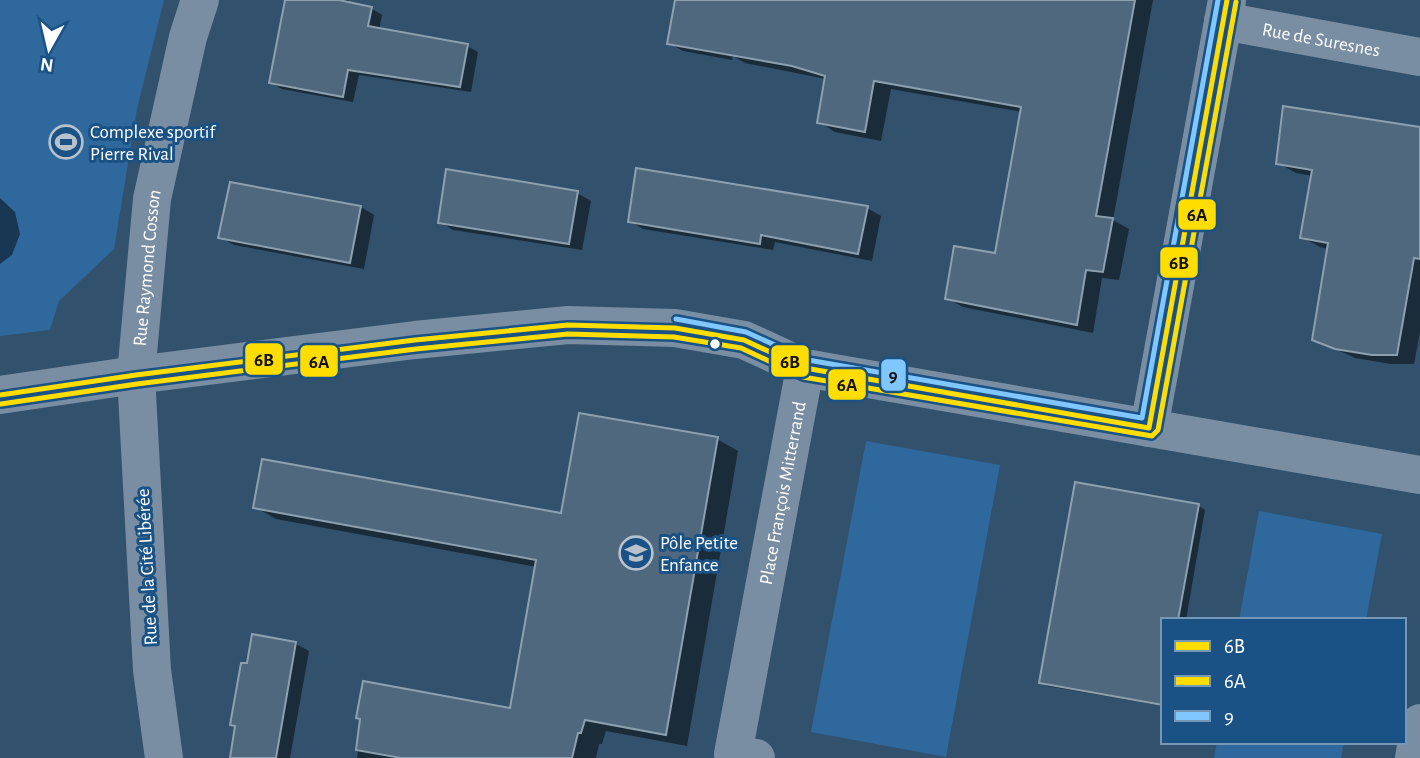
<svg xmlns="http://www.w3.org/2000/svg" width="1420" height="758" font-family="'Alegreya Sans',sans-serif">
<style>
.green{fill:#2e689c}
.shadow{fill:#0007}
.building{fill:#4f687d;stroke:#8ca0b0;stroke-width:2}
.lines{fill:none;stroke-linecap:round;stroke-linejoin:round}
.minor{stroke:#798ea2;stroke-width:38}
.bus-1-casing{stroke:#1a5285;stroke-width:10}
.bus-2-casing{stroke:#1a5285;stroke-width:10}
.bus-3-casing{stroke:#1a5285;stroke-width:10}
.bus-1{stroke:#fd0;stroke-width:5}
.bus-2{stroke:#fd0;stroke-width:5}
.bus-3{stroke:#80c7ff;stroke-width:5}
.bus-dot{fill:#fff;stroke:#1a5285;stroke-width:2.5}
.labels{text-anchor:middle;stroke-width:6;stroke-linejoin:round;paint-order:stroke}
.street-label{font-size:19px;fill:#fff;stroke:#1a5285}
.poi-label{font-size:19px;fill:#fff;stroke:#1a5285;text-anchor:start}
.line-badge{stroke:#1a5285;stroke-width:2.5}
.pale-badge-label{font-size:19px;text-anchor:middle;font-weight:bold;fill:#111}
</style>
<rect width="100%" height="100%" fill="#32516c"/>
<path class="green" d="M0,0H164L137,109L114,249L59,301L50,330L0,336Z
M866,441L1000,465L946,757L811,732Z
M1259,511L1382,534L1366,620H1239Z
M1217,742H1344L1341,758H1214Z"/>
<path class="shadow" d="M287,0H349L348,4L371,8L382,15L379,30L467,46L478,52L471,92L359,75L353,102L282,89L271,83Z
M676,0H1153L1113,220L1129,229L1119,280L1102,278L1093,333L963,307L947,298L996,255L1022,112L891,89L881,141L835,132L819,122L826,79L745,63L733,56L732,60L683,51L669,43Z
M1420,129V332L1414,364H1391L1355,358L1314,339L1329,249L1320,247L1302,237L1313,176L1296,173L1278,163Z
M577,193L591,201L582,250L453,230L440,222Z
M0,198L15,212L20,234L12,255L0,264Z
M361,207L374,215L364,269L234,245L220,237Z
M867,208L881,216L872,261L775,242L773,250L643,229L630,221Z
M717,439L738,451L687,746L606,731L602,744H599L596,758H357L362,720L512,710L537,567L276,519L255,507L562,515Z
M1199,506L1205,510L1186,620H1163V706L1047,686L1040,682Z
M296,644L309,651L290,758H238L237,727L232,724L248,665Z"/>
<path class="building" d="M285,0H339L372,7L368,26L468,44L460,87L348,70L343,97L269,83Z
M675,0H1135L1096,216L1113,218L1103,272L1086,270L1077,325L945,299L954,246L995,253L1021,107L874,81L865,132L817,123L825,76L792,66L667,44Z
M1283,106L1420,127V259L1414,258L1397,355H1372L1335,349L1312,340L1328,243L1300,238L1312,170L1276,164Z
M636,168L868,206L858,254L761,235L760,244L628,222Z
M446,169L578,191L569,244L438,223Z
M230,182L361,206L350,263L218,238Z
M579,413L718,437L666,735L585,720L581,733H578L572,758H401L356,750L360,719L356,718L363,681L510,708L536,560L253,508L262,459L561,513Z
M1075,482L1199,504L1178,620H1163V705L1039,683Z
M252,634L296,642L276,758H230L235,726L230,725L241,663H247Z"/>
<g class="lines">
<g class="minor">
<path id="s1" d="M1223,21L1420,57"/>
<path d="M0,395L136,375L415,340L568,325L675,328L744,340L805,368L1420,475"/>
<path d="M1149,428L1227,0"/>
<path id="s2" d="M164,758L152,670L136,375L152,199L188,37L200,0"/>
<path id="s3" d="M756,758L733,754L805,368"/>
<path d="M1414,758L1420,723"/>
</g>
<defs>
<path id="bus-1" d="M0,395L136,375L415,340L568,325L675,328L744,340L805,368L1149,428L1227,0"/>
<path id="bus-2" d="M1,404L137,384L416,349L568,334L674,337L741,348L803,377L1152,436L1158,430L1236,2"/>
<path id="bus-3" d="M676,319L746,332L808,360L1142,418L1218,0"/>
</defs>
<use href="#bus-1" class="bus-1-casing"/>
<use href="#bus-2" class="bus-2-casing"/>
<use href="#bus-3" class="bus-3-casing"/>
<use href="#bus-1" class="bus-1"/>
<use href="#bus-2" class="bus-2"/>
<use href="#bus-3" class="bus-3"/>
</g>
<defs>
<symbol id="stadium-ring" viewBox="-11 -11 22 22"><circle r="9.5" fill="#1a5285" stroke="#b7c2cc" stroke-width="1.5"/><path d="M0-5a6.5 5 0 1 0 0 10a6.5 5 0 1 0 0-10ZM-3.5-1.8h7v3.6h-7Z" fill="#b7c2cc"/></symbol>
<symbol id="school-ring" viewBox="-11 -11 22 22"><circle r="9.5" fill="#1a5285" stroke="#b7c2cc" stroke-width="1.5"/><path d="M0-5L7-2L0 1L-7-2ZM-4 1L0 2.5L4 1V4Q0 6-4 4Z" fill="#b7c2cc"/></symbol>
</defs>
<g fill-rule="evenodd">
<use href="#stadium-ring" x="47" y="123" width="38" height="38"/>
<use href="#school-ring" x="617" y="534" width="38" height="38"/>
</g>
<circle class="bus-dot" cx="715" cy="344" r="6"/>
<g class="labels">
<g class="street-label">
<text dy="7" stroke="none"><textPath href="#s1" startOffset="100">Rue de Suresnes</textPath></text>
<text dy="7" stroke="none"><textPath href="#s2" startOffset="492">Rue Raymond Cosson</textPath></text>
<text dy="7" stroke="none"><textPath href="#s3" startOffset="289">Place François Mitterrand</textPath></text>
<text transform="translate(146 567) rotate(-93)" y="7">Rue de la Cité Libérée</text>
</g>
<g class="poi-label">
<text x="90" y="138">Complexe sportif<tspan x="90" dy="22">Pierre Rival</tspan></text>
<text x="660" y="549">Pôle Petite<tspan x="660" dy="22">Enfance</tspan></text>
</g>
</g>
<g class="line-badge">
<rect x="1177" y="198" width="40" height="33" rx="7" fill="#fd0"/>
<rect x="1159" y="246" width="40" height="33" rx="7" fill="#fd0"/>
<rect x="244" y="342" width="40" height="34" rx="7" fill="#fd0"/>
<rect x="299" y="344" width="40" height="34" rx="7" fill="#fd0"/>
<rect x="770" y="344" width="40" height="34" rx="7" fill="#fd0"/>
<rect x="880" y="358" width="27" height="34" rx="7" fill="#80c7ff"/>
<rect x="827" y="368" width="40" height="33" rx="7" fill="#fd0"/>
</g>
<g class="pale-badge-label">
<text x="1197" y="221">6A</text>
<text x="1179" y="269">6B</text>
<text x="264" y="366">6B</text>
<text x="319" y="368">6A</text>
<text x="790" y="368">6B</text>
<text x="893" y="382">9</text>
<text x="847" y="391">6A</text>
</g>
<rect x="1161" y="618" width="245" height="126" fill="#1a5285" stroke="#7697b6" stroke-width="2"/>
<rect x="1175" y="641" width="35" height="10" fill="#ffdd00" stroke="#7697b6" stroke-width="2"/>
<text x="1224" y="653" font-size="21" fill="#ffffff">6B</text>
<rect x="1175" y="676" width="35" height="10" fill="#ffdd00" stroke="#7697b6" stroke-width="2"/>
<text x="1224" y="688" font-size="21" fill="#ffffff">6A</text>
<rect x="1175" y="711" width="35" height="10" fill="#80c7ff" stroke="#7697b6" stroke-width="2"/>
<text x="1224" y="723" font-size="21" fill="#ffffff">9</text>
<g transform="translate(49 49) rotate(188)" stroke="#1a5285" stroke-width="5" paint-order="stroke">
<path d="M0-5L12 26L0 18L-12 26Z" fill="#ffffff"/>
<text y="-10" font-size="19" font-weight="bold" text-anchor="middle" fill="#ffffff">N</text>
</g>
</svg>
